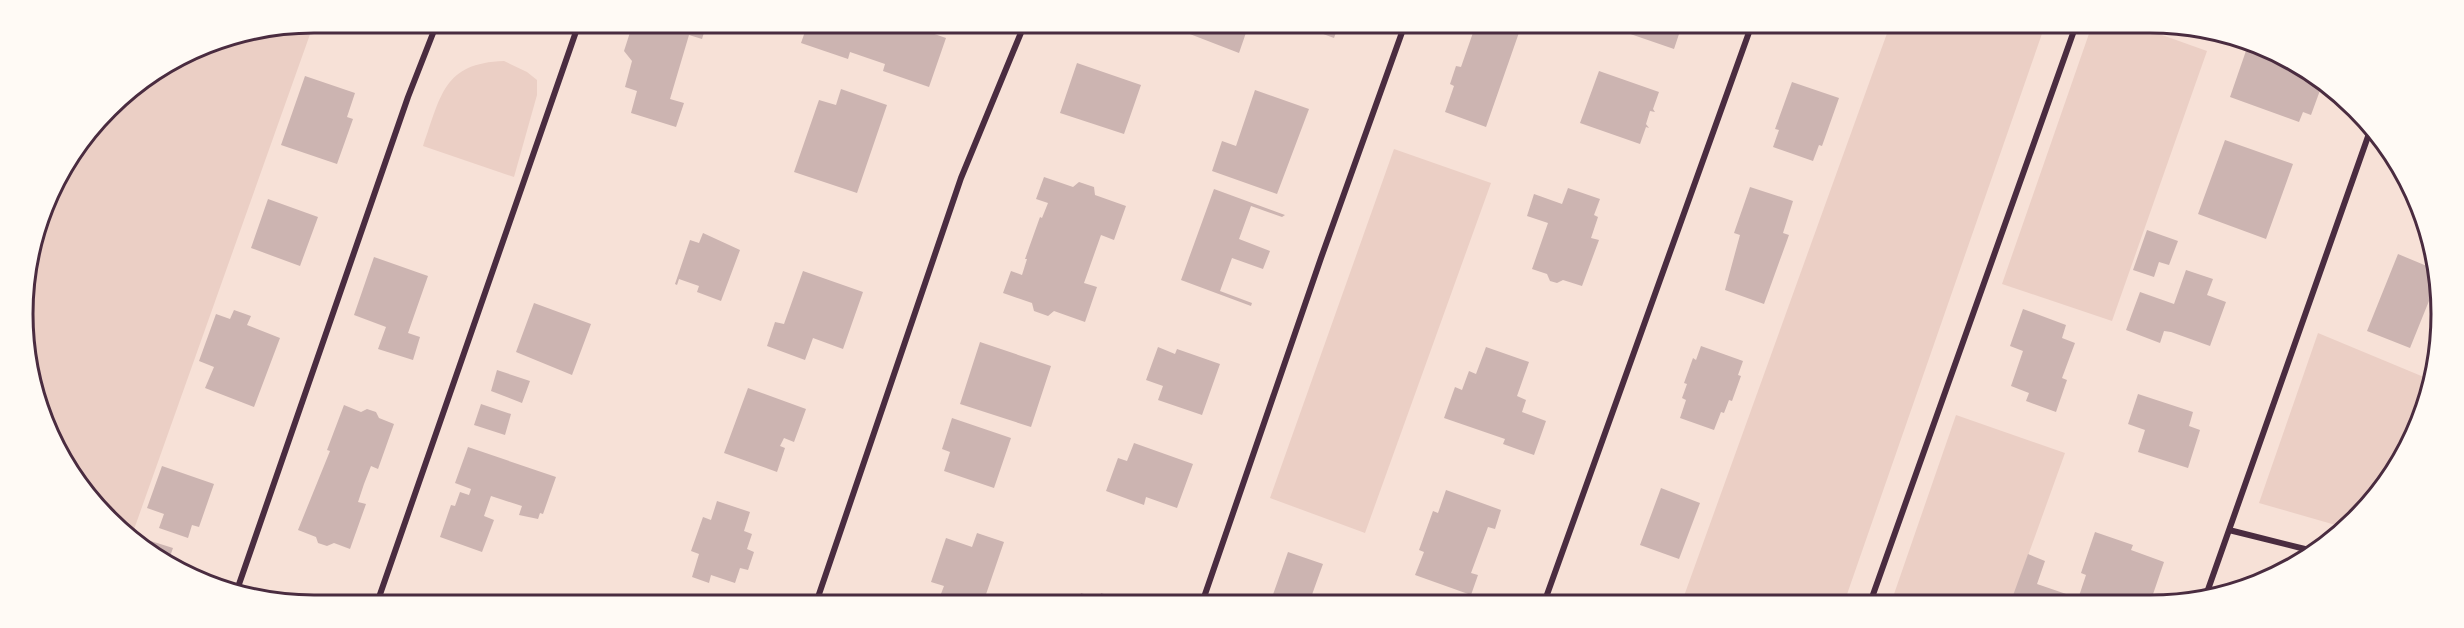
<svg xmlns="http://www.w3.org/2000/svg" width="2464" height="628" font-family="'Open Sans',sans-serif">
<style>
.green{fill:#ebcfc5}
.building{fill:#ccb4b1}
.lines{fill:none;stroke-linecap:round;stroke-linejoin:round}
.minor{stroke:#4a2c40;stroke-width:6}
.rim{fill:none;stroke:#4a2c40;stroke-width:3}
</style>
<rect width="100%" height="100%" fill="#f7e1d7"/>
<path class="green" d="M314,23L132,535L83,492L33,390L23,295L52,185L122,95L203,45Z
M1890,25H2045L1844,603H1703L1684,596Z
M2092,25H2134L2207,51L2112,321L2002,284Z
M504,61L527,72L537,80V95L514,177L423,146C441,96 443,63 504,61Z
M1394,149L1491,183L1365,533L1270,498Z
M2318,333L2431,380L2411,443L2356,520L2346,528L2259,503Z
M1956,415L2065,453L2011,603H1910L1893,597Z"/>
<path class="building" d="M633,23H707L702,39L689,35L670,99L684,103L676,127L631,113L637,91L625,87L632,61L624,51Z
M808,23H915L914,27L946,38L929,87L883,71L885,64L850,52L848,59L801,43Z
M1184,24H1249L1239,53L1182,31Z
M1296,24H1339L1334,38Z
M1476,24H1522L1486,127L1445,112L1454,86L1450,84L1456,66L1461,67Z
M1611,24H1675L1681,28L1674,49L1610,27Z
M1839,25H1866L1863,33Z
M2248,45L2296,62L2322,85L2311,115L2303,112L2299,122L2230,97Z
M1077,63L1141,85L1124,134L1060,113Z
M1599,71L1659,92L1653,109L1655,112L1650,111L1646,124L1649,128L1646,127L1640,144L1580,123Z
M305,76L355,93L347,117L353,119L337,164L281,145Z
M1792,82L1839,98L1822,146L1819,145L1813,161L1773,147L1779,130L1775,129Z
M841,89L887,105L857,193L794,172L819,100L836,105Z
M1255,90L1309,109L1277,194L1212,171L1222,141L1236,146Z
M2225,140L2293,164L2266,239L2198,214Z
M1044,177L1073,187L1079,182L1094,187L1095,195L1126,206L1114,240L1101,235L1084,283L1097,287L1085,322L1054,311L1048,316L1034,311L1032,303L1003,293L1011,271L1022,275L1027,259H1025L1040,217L1042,218L1048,203L1036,199Z
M1750,187L1793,201L1783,233L1789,235L1764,304L1725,290L1740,235L1734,233Z
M1568,188L1600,199L1594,215L1598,217L1591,238L1599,240L1582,286L1563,280L1557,283L1550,281L1547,274L1532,269L1548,223L1527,216L1534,194L1562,204Z
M1214,189L1285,215L1282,217L1251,206L1239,239L1270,251L1263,269L1232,258L1220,291L1252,303L1251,306L1181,280Z
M268,199L318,217L300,266L251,248Z
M2147,230L2178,241L2169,265L2159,262L2154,277L2133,270Z
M703,233L740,250L721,301L697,292L699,286L679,279L677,285L675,284L690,240L699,243Z
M2398,254L2434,269L2435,286L2410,348L2367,331Z
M374,257L428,276L408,333L420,337L413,360L378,349L386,327L354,315Z
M2186,270L2213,279L2207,295L2226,302L2210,346L2171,332L2164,331L2160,343L2126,330L2140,292L2174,304Z
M803,271L863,292L843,349L813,338L805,360L767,346L775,322L784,324Z
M534,303L591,324L572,375L516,352Z
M2023,309L2066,325L2062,338L2075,343L2062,378L2067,380L2056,412L2026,401L2029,393L2011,386L2023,351L2010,346Z
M234,310L251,316L247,325L280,338L254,407L205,388L214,367L199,361L216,314L230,319Z
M980,342L1051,366L1031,427L960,404Z
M1701,346L1743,361L1738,375L1741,376L1732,401L1729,400L1724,413L1721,412L1714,430L1680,418L1686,400L1682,398L1687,384L1684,383L1693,358L1696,360Z
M1158,347L1175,354L1177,349L1220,364L1202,415L1158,400L1163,386L1146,380Z
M1486,347L1529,362L1517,396L1526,400L1522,412L1546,421L1534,455L1503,444L1505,439L1444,418L1455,387L1462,390L1469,371L1476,374Z
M497,370L530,381L522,403L491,391Z
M748,388L806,409L794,442L784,438L780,446L785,448L777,472L724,453Z
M2138,394L2193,412L2189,426L2200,430L2188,468L2138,452L2145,430L2128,424Z
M481,404L511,414L505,435L474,425Z
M344,405L361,412L367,409L376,412L379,418L394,424L378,469L371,466L364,484L358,502L366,504L350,549L334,543L327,546L318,543L316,537L298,530L330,451L327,450Z
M952,418L1011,438L994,488L944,471L950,452L942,449Z
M1134,443L1193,464L1177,508L1146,497L1144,505L1106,491L1118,458L1127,461Z
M468,447L556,477L543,514L540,513L538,519L519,515L522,506L491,496L484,516L494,520L482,552L440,537L451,505L455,506L460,492L469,495L471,489L455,483Z
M162,466L214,484L199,527L192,525L188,538L159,528L164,514L147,508Z
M1661,488L1700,503L1679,559L1640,545Z
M1446,490L1501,510L1495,529L1488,527L1471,573L1478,575L1471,595L1415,575L1424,552L1419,550L1433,511L1438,513Z
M717,501L750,512L744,531L752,534L747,549L754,552L748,570L740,568L735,583L711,575L709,583L692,577L699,554L691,551L703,517L711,520Z
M2095,532L2133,545L2131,550L2164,562L2150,603H2090L2078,599L2086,575L2081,573Z
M977,533L1004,542L983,603H951L939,599L944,586L931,582L946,538L972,547Z
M138,537L173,548L167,565L137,539Z
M1288,552L1323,564L1309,603H1270Z
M2028,554L2045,561L2037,584L2072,596L2070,603L2011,601Z
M1081,593L1099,599L1101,593L1116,598L1114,603H1077Z"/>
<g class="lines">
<path class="minor" d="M2229,530L2313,551
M237,590L408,97L437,23
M2205,598L2371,128
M377,603L579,23
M816,603L961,178L1025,23
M1202,603L1321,258L1405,24
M1544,603L1752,24
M1870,603L2076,25"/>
</g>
<path d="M0 0H2464V628H0ZM314 33H2150A281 281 0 0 1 2431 314V314A281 281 0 0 1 2150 595H314A281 281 0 0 1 33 314V314A281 281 0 0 1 314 33Z" fill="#fffaf5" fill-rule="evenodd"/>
<path class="rim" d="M314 33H2150A281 281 0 0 1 2431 314V314A281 281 0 0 1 2150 595H314A281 281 0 0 1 33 314V314A281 281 0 0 1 314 33Z"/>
</svg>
